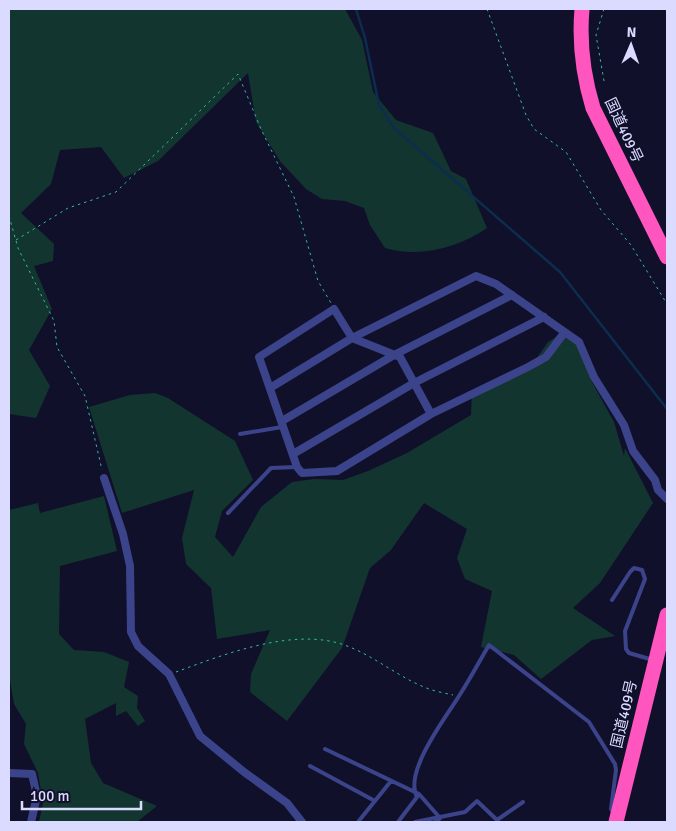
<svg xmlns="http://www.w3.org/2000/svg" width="676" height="831" font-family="Signika,'Noto Sans JP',sans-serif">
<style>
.green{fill:#13352f}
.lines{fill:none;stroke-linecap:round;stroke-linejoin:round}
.stream{stroke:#0c2d4e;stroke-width:2.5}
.path{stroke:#2ebfa2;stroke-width:1;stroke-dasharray:2.5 4;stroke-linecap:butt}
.lane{stroke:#3b438a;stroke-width:4}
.street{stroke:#3b438a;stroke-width:8}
.highway{stroke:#ff55be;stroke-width:15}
.labels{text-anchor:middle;stroke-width:4;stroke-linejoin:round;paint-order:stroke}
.street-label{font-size:15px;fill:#dadbff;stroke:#11102b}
</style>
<rect width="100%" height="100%" fill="#11102b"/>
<path class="green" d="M9,9H345L362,40L373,92L396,120L433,133L451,171L466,179L487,228C458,248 419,258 385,248L370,225L364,208L345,201L322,199L306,189L280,161L256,122L248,73L158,161L124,178L101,147L60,150L51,184L21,213L54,244L53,261L34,266L52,309L29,350L50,386L36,418L9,414Z
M564,332L575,341L587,363L592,382L614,422L624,456L625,448L653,503L600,583L573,608L615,636L592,640L541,679L514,655L481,647L492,591L465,579L457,558L467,529L424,503L391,550L370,568L342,648L287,721L250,692L251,674L270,630L217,639L211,588L186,564L182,538L194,490L122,513L89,407L130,395L155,393L168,398L235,441L253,480L222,511L215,537L233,557L261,507L292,482L314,479L343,480L368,471L407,453L471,415L472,391L534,362L548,342Z
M104,496L117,551L60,566L59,634L74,650L104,652L129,662L124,687L138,696L137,708L145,721L138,726L126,711L116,716V703L85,719L91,763L103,783L157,806L137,822H39L43,803L38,773L24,744L26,724L14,704L9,674V510L38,503L40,513Z"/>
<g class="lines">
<path class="stream" d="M356,9L365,38L379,105L394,128L560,272L667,409"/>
<path class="path" d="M487,9L526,115L534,129L566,152L601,210L631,245L667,304
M604,81L596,35L604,9
M9,216L18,248L54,321L57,347L85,396L102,470
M16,240L68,208L116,192L238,74L261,129L294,197L318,281L331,303
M176,672C225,654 296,626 347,646C374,656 397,676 424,687C433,691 444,693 453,695"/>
<path class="lane" d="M240,434L282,427
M228,513L271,468L296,467
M612,600L630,572L634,568L642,570L645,579L625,631L626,649L629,653L653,660
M325,749L419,794L440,818L436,822
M310,766L375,801
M358,822L391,781
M398,822L417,797C403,772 447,716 459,696C470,679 479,662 489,645L589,722L615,764L616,770L611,809L614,813
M415,822L465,812L477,801L497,820L523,802"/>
<path class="street" d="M270,388L352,338L476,276L496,284L579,342L594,377L624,425L633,451L655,480L658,490L667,499
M431,414L400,357L352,338L334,309L259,357L297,467L302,473L337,471L431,414L528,367L546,357L564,333
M282,421L394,355L512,295
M293,454L414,383L544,317
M104,478L123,534L130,566L131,632L138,646L169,674L200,736L244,772L287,803L302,822
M9,773L32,774L37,796L31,822"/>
<path class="highway" d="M582,9C579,43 583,75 593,108L667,257
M616,822L667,615"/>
</g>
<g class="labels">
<g class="street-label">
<text transform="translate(624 130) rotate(65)" y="5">国道409号</text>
<text transform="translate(624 714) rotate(-77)" y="5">国道409号</text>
</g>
</g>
<rect width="676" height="831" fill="none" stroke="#dadbff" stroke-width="20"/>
<g transform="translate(631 45) rotate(2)" stroke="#11102b" stroke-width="4" paint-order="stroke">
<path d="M0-4L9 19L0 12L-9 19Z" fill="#dadbff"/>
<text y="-8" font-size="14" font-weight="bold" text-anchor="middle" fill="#dadbff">N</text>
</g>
<path d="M22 801v8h119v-8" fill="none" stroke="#dadbff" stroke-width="2.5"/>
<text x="30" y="801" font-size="15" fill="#dadbff" stroke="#11102b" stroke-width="4" paint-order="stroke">100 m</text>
</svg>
